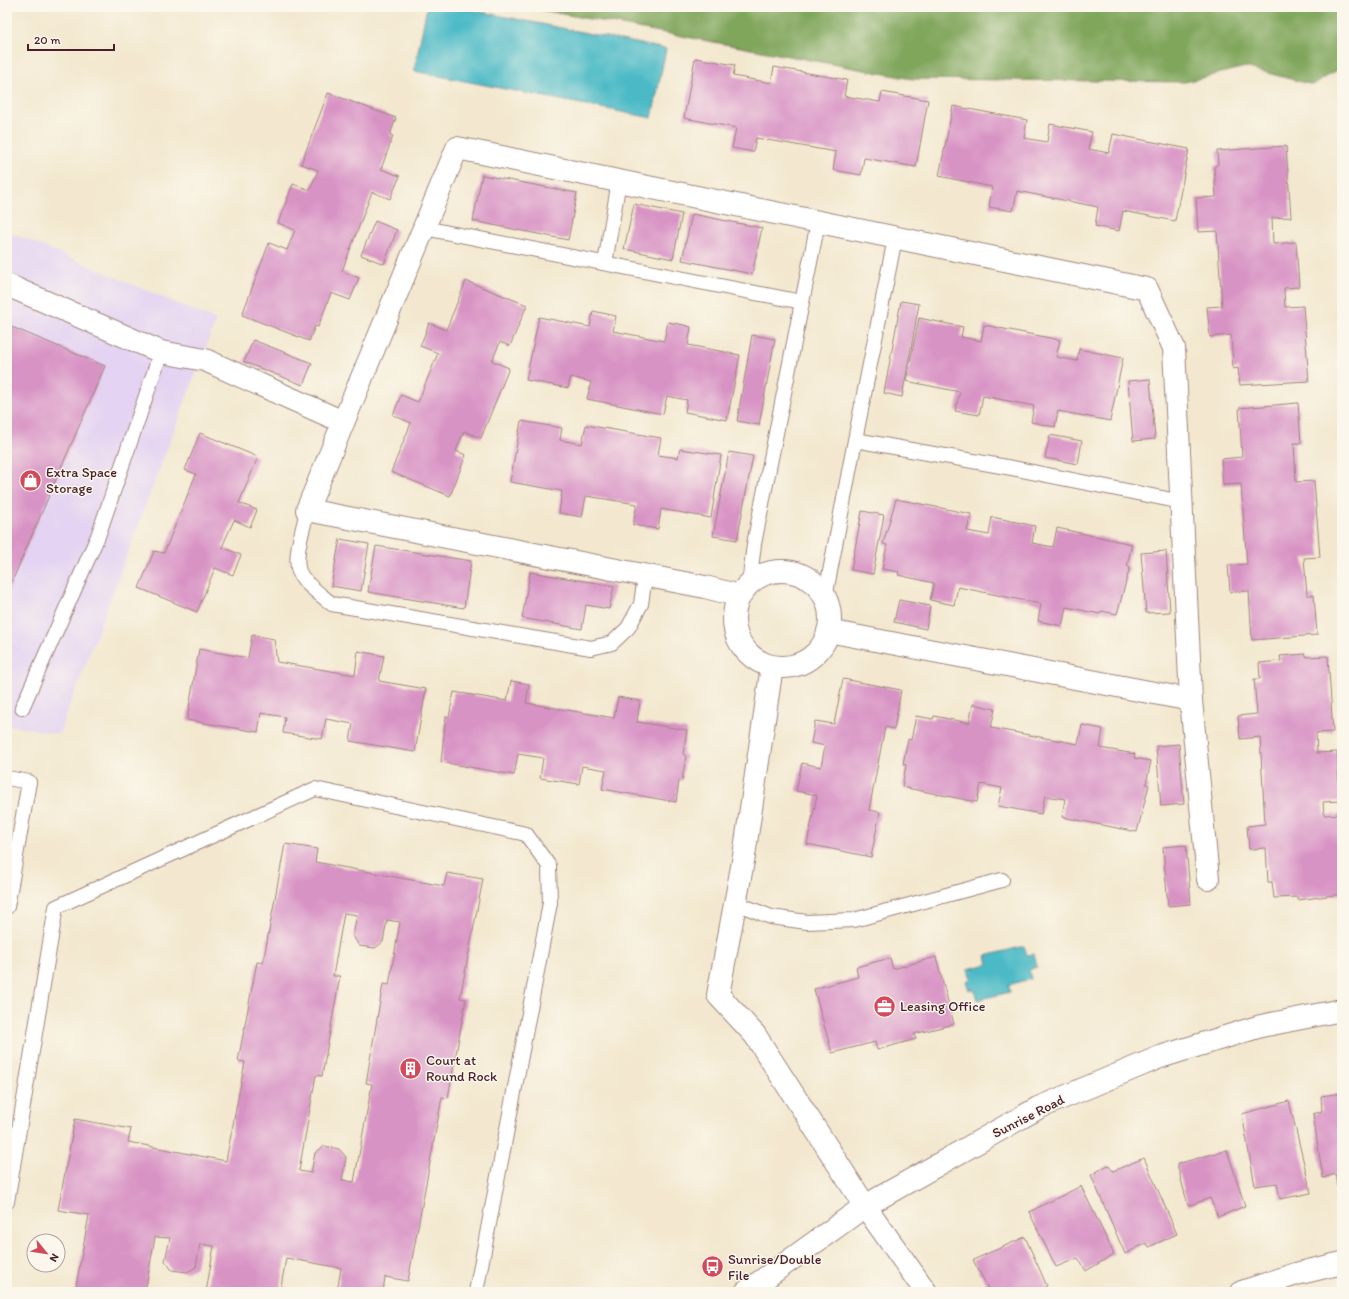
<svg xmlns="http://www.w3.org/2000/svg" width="1349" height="1299" font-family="Itim,sans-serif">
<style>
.built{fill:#e4d3f2}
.forest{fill:#80a65c;stroke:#656244}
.water{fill:#4cbac6;stroke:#4b6c78}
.building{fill:#d893c5;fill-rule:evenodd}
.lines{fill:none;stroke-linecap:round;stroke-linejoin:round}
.service-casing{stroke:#9e847d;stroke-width:16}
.minor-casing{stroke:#9e847d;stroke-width:24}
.secondary-casing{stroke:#9e847d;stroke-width:24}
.service{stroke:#fff;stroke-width:14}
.minor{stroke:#fff;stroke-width:22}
.secondary{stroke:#fff;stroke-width:22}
.labels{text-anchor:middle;stroke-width:3;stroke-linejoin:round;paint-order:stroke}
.poi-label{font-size:14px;fill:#4a1f2b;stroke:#fbf7ec;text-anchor:start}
.street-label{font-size:14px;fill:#4a1f2b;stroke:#fbf7ec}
</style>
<rect width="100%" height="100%" fill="#fbf7ec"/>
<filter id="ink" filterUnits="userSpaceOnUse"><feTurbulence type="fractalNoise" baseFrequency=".025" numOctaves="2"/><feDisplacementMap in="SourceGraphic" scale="8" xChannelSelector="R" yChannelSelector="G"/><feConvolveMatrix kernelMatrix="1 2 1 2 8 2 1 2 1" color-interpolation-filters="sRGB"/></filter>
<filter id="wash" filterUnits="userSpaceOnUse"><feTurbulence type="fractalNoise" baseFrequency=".012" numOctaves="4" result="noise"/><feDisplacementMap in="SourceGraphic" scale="16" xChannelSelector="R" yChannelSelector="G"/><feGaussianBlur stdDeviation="0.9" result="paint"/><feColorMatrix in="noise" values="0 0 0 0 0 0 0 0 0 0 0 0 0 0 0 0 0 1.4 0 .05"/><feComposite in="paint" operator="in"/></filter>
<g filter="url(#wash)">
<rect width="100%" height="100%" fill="#f3e8cf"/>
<path class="built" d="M7,231L216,320L59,734L7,725Z"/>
<path class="forest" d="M525,7H1342V67L1313,85L1245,67L1185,82L912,79Z"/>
<path class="water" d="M427,7H457L666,49L652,118L414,71Z
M1024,946L1027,955L1034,954L1037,967L1029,970L1031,979L1008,985L1010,992L977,1000L974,989L969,990L966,981L971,979L968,969L988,964L986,956Z"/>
<g id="blocks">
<path class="building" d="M695,58L735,65L733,76L771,83L774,67L847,80L844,96L880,102L882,92L928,100L916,167L864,158L861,175L833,170L836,152L756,138L753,152L732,148L736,128L684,118Z
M328,93L396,118L390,135L393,136L381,169L400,176L390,199L372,192L342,271L359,278L350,300L331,293L318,327L315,326L309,341L242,315L269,243L287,250L295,230L278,223L293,184L310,190L318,170L301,164Z
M953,106L1027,120L1024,138L1047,142L1050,124L1092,132L1088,149L1109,153L1113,134L1189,149L1175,221L1123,211L1119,231L1095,226L1098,207L1017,191L1013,211L989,207L992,187L939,176Z
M1286,146L1291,217L1272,218L1273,244L1296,242L1299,287L1284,288L1285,307L1303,306L1309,381L1240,385L1238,368L1233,369L1231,335L1210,337L1207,307L1222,306L1217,231L1198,232L1196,198L1216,197L1214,167L1218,164L1217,151Z
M482,175L577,193L568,240L473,221Z
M634,204L682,214L673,259L624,249Z
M692,214L762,228L752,274L682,260Z
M375,221L397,230L384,264L361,255Z
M466,281L527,305L510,346L500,342L492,361L509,368L481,438L464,431L456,451L466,455L450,496L391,472L411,423L393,415L401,395L418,402L438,353L420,346L425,334L429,323L446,330Z
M901,301L919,304L902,397L884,393Z
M593,311L616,316L613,331L664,341L668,322L684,325L691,327L688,345L740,355L727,420L685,412L687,400L667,396L663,414L587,399L591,382L571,377L568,388L526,380L539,317L590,327Z
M919,318L963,327L961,337L981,341L984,325L1060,340L1056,357L1077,361L1079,349L1123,358L1110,421L1058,411L1055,427L1031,422L1034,406L983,396L979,415L955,411L960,392L906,381Z
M7,325L105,366L7,593Z
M752,335L775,339L759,425L737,421Z
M253,340L312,363L303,385L244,362Z
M1150,379L1155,439L1133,441L1128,381Z
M1298,403L1301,443H1294L1296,482L1314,481L1320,557L1304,558L1307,595H1314L1317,635L1252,640L1249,591L1230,592L1228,565L1247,564L1241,484L1223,485L1221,459L1242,457L1239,408Z
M521,421L562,428L560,440L582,444L586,425L661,438L658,455L678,458L680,449L721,455L711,518L661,509L658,529L633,525L637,504L586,496L582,517L559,513L562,491L510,482Z
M200,433L258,457L239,503L257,510L254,518L250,527L234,520L222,547L241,555L233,575L215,568L197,612L139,588L154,551L164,553L196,474L185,470Z
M1050,435L1082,441L1078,464L1045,458Z
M729,452L753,456L737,540L713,536Z
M896,499L971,514L967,531L989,535L992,517L1035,526L1032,543L1053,547L1057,528L1132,544L1127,566L1130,567L1117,614L1101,611L1100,614L1066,607L1062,626L1038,621L1041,604L958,587L954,605L930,600L934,583L898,575L899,572L882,569L887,545L883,544Z
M862,511L884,515L873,574L851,570Z
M340,539L369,544L361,591L331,586Z
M376,546L471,561L464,608L368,592Z
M1166,551L1170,612L1146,613L1141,553Z
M530,572L614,586L609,609L586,605L582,629L522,618Z
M899,600L930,606L926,629L894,622Z
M252,635L274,639L277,662L355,675L358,651L384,656L379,681L426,689L415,752L350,741L353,724L326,719L322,739L283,733L285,717L261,713L258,732L187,720L199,649L248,658Z
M1305,654L1307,657L1328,656L1333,732L1316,733L1317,753L1337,752L1340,801L1323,802L1324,815L1342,814V894L1298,900V897L1274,898L1272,882H1268L1266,848L1249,849L1247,826L1265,824L1260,737L1240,739L1238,716L1257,714L1254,679H1260L1259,663L1281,661L1280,656Z
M843,679L901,690L894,729L885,727L869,810L880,812L871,857L807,844L817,795L796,791L802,763L821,767L825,746L811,743L815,721L834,724Z
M511,681L529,684L526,703L614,718L618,697L640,701L637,722L687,730L683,754L686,756L682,781L679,780L676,802L602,789L606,770L582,766L579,784L540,778L543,758L518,754L514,775L441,762L446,716L449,717L454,692L507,701Z
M973,704L995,709L991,728L1078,744L1082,725L1103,729L1100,748L1135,754L1134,758L1151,761L1146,784L1149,785L1137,832L1062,817L1065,799L1045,796L1041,814L998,806L1002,788L981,784L977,802L902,787L906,765L903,764L908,739L911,740L916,716L933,719L934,716L969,723Z
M1179,744L1184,804L1161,806L1156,746Z
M285,844L317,849L315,862L444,886L447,873L483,879L460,998L466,999L448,1098L442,1097L408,1281L385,1277L383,1292H337L341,1268L286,1258L280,1292H206L214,1246L200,1244L196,1267L187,1272L172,1270L165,1261L170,1238L155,1237L145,1292H75L89,1215L58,1210L75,1119L131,1129L128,1142L226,1161L245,1062L238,1061L257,962L263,963ZM344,913L357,915L353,936L359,946L375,948L383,942L387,920L400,922L389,985L383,984L366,1083L372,1084L354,1182L342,1180L346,1157L339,1149L324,1146L315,1153L311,1173L299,1171L316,1075L322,1076L340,976H333Z
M1186,845L1191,904L1168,906L1163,847Z
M936,957L954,1024L914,1034L916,1039L877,1050L875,1042L832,1053L814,989L858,977L856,967L890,958L893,969Z
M1342,1093V1187L1338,1188L1336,1174L1323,1178L1313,1114L1322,1111L1321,1096Z
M1289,1101L1311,1193L1280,1199L1277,1183L1255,1186L1242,1114Z
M1227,1150L1245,1206L1218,1217L1210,1198L1188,1206L1177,1164Z
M1144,1158L1177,1234L1149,1247L1146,1243L1125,1254L1091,1175L1108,1165L1113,1171Z
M1081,1186L1114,1254L1086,1271L1078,1258L1056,1267L1029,1212Z
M1025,1237L1047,1286L1038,1292H990L973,1260Z"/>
</g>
</g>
<g filter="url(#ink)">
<use href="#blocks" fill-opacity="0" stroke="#9e847d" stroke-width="1"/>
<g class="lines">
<defs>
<path id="service" d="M424,228L802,302
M605,263L619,181
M855,440L895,238
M307,510C304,528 295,550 298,568C300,581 322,596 332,604L591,648L612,643L628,628L641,604L645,576
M749,585L754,544L818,222
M825,598L855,440L1012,468L1182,502
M22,708L98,536L161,352
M7,778L29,782L7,907
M736,903L771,917L807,922L854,920L1002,880
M7,1202L56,907L315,789L526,834L549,866L550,903L476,1292"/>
<path id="minor" d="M7,285L161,352L205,360L343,422
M734 619a48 48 0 1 1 96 0a48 48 0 1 1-96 0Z
M740,596L705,587L307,510L457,148L1147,289L1174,348L1191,700L828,631
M772,666L744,856L718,995L755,1035L865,1206L926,1292
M1191,700L1208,879
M1242,1292L1296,1274L1342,1263"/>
<path id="secondary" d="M746,1292L865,1206L1038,1108L1160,1057L1261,1026L1342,1010"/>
</defs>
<use href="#service" class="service-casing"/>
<use href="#minor" class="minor-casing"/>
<use href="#secondary" class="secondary-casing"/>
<use href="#service" class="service"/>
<use href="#minor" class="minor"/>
<use href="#secondary" class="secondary"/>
</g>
</g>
<defs>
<symbol id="shop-disc" viewBox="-11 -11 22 22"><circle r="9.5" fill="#d1495b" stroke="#fbf7ec"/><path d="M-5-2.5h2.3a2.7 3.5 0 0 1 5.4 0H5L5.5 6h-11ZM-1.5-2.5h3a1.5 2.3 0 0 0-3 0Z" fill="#fff"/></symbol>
<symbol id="office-disc" viewBox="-11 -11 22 22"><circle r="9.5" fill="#d1495b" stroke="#fbf7ec"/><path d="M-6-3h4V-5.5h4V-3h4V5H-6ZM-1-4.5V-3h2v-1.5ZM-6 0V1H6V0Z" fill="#fff"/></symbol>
<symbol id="building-disc" viewBox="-11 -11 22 22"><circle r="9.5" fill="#d1495b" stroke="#fbf7ec"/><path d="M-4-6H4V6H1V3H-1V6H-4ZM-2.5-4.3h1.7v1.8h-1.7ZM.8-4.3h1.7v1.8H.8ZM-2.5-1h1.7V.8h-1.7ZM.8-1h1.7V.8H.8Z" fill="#fff"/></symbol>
<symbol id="bus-disc" viewBox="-11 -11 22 22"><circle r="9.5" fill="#d1495b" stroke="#fbf7ec"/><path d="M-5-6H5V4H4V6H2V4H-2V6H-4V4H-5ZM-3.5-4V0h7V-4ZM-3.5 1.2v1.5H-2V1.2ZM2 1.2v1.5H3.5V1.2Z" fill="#fff"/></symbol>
</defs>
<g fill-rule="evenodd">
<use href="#shop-disc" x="18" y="468" width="25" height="25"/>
<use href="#office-disc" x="872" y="994" width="25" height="25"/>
<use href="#building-disc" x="398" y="1056" width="25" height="25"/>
<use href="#bus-disc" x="700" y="1254" width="25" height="25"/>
</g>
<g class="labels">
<g class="poi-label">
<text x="46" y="477">Extra Space<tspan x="46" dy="16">Storage</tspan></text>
<text x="900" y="1011">Leasing Office</text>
<text x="426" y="1065">Court at<tspan x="426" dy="16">Round Rock</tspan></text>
<text x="728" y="1264">Sunrise/Double<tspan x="728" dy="16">File</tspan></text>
</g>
<g class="street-label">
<text transform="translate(1028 1116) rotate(-27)" y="5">Sunrise Road</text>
</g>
</g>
<rect width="1349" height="1299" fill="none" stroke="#fbf7ec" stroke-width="24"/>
<g transform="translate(46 1253) rotate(120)"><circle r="19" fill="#fbf7ec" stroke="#b4a19f"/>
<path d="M0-3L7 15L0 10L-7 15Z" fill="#d1495b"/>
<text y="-6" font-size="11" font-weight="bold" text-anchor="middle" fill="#4a1f2b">N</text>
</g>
<path d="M28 44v6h86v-6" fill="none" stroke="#4a1f2b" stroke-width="2"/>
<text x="34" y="44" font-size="12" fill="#4a1f2b" stroke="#fbf7ec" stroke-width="3" paint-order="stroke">20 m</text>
</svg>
